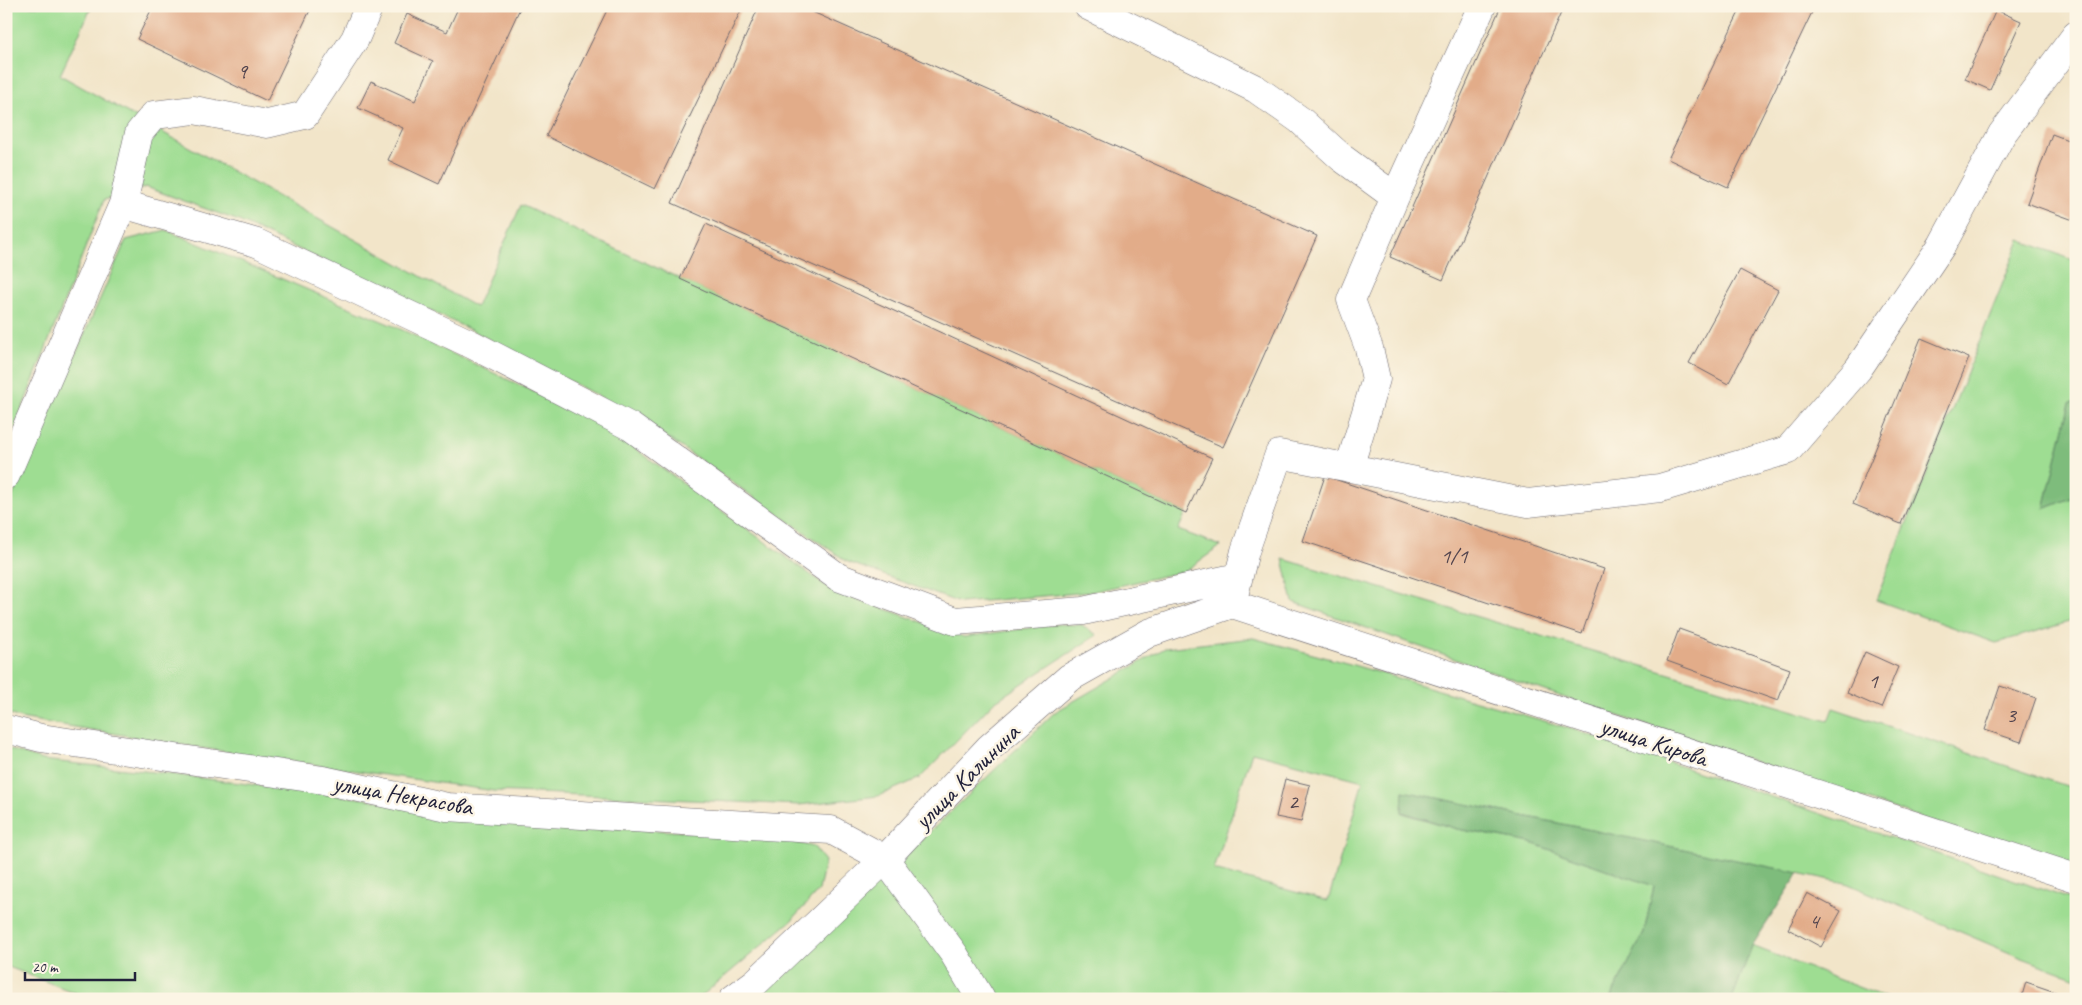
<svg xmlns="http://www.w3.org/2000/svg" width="2082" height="1005" font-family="Caveat,sans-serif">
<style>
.green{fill:#9edd92;stroke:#608066;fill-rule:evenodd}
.forest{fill:#7ebc7c;stroke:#506f5c}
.building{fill:#e2ac89}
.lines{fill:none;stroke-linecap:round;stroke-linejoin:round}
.minor-casing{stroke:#6b666d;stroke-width:29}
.minor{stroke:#fff;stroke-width:28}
.labels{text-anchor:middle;stroke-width:5;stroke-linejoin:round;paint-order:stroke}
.number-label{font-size:22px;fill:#52444e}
.street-label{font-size:25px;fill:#22223b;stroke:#fcf5e5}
</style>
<rect width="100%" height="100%" fill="#fcf5e5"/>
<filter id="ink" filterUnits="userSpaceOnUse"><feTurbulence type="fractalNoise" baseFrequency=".02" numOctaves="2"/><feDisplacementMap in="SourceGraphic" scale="10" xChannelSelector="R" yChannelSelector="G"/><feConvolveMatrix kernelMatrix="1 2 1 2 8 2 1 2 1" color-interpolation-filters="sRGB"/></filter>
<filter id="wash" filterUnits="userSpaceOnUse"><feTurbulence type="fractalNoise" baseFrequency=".0096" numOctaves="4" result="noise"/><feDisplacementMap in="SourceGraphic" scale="20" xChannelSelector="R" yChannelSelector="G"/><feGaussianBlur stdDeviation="1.12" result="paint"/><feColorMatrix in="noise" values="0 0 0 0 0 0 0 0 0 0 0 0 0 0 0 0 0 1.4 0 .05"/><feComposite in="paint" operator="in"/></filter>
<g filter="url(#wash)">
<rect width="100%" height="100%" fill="#f2e5c9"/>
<path class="green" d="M6,6H92L60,75L476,307L521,205L1186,513L1178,530L1221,546L1185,571L1091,592L960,603L848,562L633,414L473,331L239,221L146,187L104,200L6,450Z
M166,230L396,327L598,422L832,590L964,637L1058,624L1082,625L1097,635L994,702L920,778L878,796L799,805L494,791L201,748L20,718L6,713V511L126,240Z
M2020,240L2076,261V401L2070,403L2044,509L2076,496V620L1996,643L1876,600Z
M1283,559L1828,721L1833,708L2076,789V870L1571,700L1293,602Z
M1253,638L1350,664L1575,730L2076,901V978L2017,956L1846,883L1403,791L1402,813L1457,829L1531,843L1654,886L1644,933L1610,999H751L936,826L1055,712L1165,648ZM1252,752L1363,781L1328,901L1214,870Z
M6,748L42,760L153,772L570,825L774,837L814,847L825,861L819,890L792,920L698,999H91L6,966Z
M1752,946L1889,999H1732Z"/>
<path class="forest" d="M2076,401V496L2044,509L2070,403Z
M1403,791L1799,873L1752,946L1732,999H1610L1644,933L1654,886L1531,843L1457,829L1402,812Z"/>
<g id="blocks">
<path class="building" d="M153,6H312L267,101L137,39Z
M459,6H521L439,184L388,160L403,128L358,108L371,81L415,101L433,61L394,43L407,14L447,32Z
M609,6H743L655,189L546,136Z
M759,6H799L1317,236L1223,447L672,203Z
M1501,6H1564L1443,280L1390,257Z
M1742,6H1815L1728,187L1668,159Z
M1996,10L2021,21L1990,90L1965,79Z
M2052,134L2076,143V221L2027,203Z
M706,224L1212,458L1186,513L680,279Z
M1740,270L1778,290L1728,384L1689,363Z
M1921,338L1969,358L1901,524L1853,504Z
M1325,476L1604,569L1582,634L1303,541Z
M1679,629L1790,669L1778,701L1667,661Z
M1865,652L1898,667L1881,708L1847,693Z
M2000,686L2036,698L2021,742L1985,730Z
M1285,779L1310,785L1301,822L1276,817Z
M1807,893L1841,911L1821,947L1788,929Z
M2026,982L2058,993L2056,999H2021Z"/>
</g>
</g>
<g filter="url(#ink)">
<use href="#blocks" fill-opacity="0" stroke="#6b666d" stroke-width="1"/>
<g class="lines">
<defs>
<path id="minor" d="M1088,6L1256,89L1300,120L1342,158L1395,197
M123,204L257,243L473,345L631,427L838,577L955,621L1083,611L1238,577
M1349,468L1376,379L1369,348L1351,300L1395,197L1482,6
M6,475L123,204L139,133L154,115L194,110L267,124L305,115L355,39L369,6
M1232,604L1245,551L1279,454L1528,503L1660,488L1788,450L1858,369L1942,245L2002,134L2076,35
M1232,604L2076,878
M6,729L41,738L323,780L447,807L831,830L885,859L954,954L981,999
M733,999L756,982L885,859L989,748L1069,678L1149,633L1232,604"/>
</defs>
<use href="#minor" class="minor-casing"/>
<use href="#minor" class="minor"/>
</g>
</g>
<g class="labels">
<g class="number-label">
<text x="242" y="78">9</text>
<text x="1454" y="563">1/1</text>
<text x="1873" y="688">1</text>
<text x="2011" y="722">3</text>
<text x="1293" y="809">2</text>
<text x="1814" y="928">4</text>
</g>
<g class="street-label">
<text transform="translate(1654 741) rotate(18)" y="9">улица Кирова</text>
<text transform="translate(966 776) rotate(-45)" y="9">улица Калинина</text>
<text transform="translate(403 794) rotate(10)" y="9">улица Некрасова</text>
</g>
</g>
<rect width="2082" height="1005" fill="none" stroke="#fcf5e5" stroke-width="25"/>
<path d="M25 972v8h110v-8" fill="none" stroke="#22223b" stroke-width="2.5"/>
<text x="32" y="972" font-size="15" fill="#22223b" stroke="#fcf5e5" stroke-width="4" paint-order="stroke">20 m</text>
</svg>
